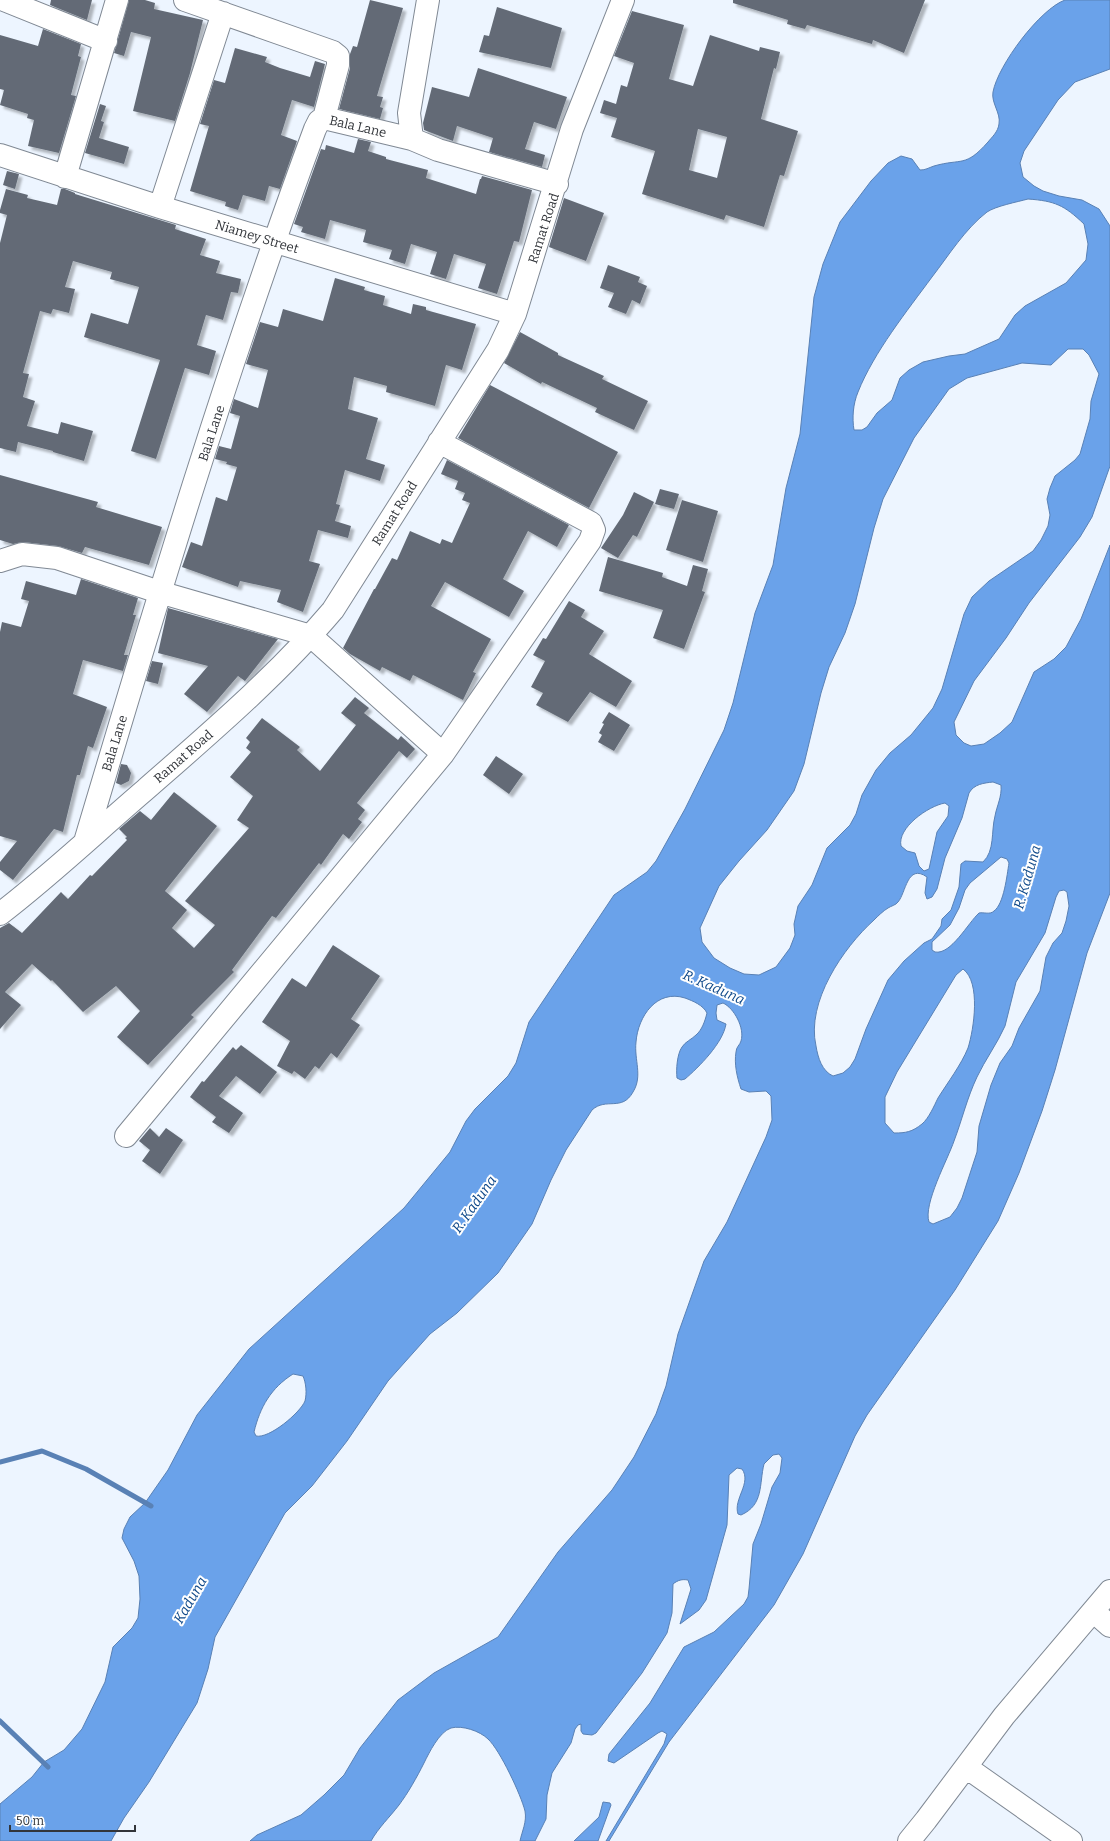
<svg xmlns="http://www.w3.org/2000/svg" width="1110" height="1841" font-family="Bitter,serif">
<style>
.water{fill:#6aa2ea;stroke:#5981b5;fill-rule:evenodd}
.lines{fill:none;stroke-linecap:round;stroke-linejoin:round}
.stream{stroke:#5981b5;stroke-width:5}
.building{fill:#636b76;fill-rule:evenodd;filter:url(#shadow)}
.minor-casing{stroke:#808994;stroke-width:24}
.minor{stroke:#fff;stroke-width:22}
.labels{text-anchor:middle;stroke-width:4;stroke-linejoin:round;paint-order:stroke}
.street-label{font-size:13px;fill:#32353a;stroke:#fff}
.water-label{font-size:14px;font-style:italic;fill:#0e4889;stroke:#fff}
</style>
<defs>
<filter id="shadow"><feDropShadow dx="3.5" dy="3.5" stdDeviation="1" flood-color="#0004"/></filter>
</defs>
<rect width="100%" height="100%" fill="#edf5ff"/>
<path class="water" d="M1065,0H1110V69L1075,82L1058,100L1024,151L1020,163L1023,177L1034,186L1043,191L1059,196L1082,200L1099,209L1110,226V466L1092,517L1080,537L1029,603L1006,638L974,681L954,722L956,735L964,743L971,746L984,744L1000,733L1012,722L1034,672L1054,659L1066,647L1081,619L1110,545V893L1087,953L1055,1070L1042,1111L1019,1173L998,1221L955,1290L867,1415L855,1436L803,1554L774,1605L669,1742L609,1841H606L664,1744L667,1734L662,1731L658,1733L614,1763L608,1761L609,1754L650,1703L684,1647L714,1632L744,1604L748,1597L749,1589L753,1544L761,1524L772,1487L780,1473L782,1458L779,1454L773,1455L764,1464C759,1484 764,1505 741,1515L738,1514C733,1499 752,1483 742,1469L737,1468L729,1475L727,1525L706,1600L699,1610L680,1624L691,1589L688,1580C682,1579 678,1580 673,1584L672,1613L667,1633L642,1673L596,1733L592,1735L583,1734L581,1731V1724L578,1725L575,1729L571,1743L552,1773L547,1795L546,1819L535,1841H520C522,1831 527,1822 525,1811C521,1795 500,1750 488,1739C480,1731 462,1725 451,1728C439,1732 429,1753 424,1763C417,1777 408,1793 399,1805C389,1818 379,1827 371,1841H250L257,1835L301,1815L324,1795L344,1775L360,1748L398,1700L434,1673L498,1637L558,1552L612,1490L634,1457L656,1414L666,1386L678,1334L704,1261L727,1222L766,1137L772,1120L771,1096L766,1091L749,1092L741,1089C737,1077 734,1064 736,1052C736,1047 740,1045 741,1041C745,1028 734,1008 723,1003L717,1005L716,1013L717,1020L726,1024C723,1043 699,1067 685,1079L681,1080L677,1078C676,1070 677,1054 682,1047C685,1042 692,1039 696,1035C702,1030 705,1021 707,1013C703,1005 693,1001 685,998C657,989 638,1016 636,1042C634,1060 643,1076 633,1092C622,1112 606,1097 592,1110L566,1150L551,1180L532,1224L498,1273L457,1313L430,1334L388,1381L347,1441L312,1486L285,1513L215,1637L208,1669L197,1703L149,1782L124,1818L111,1841H0V1804L32,1777L44,1762L64,1750L82,1729L105,1682L113,1647L132,1628L138,1618L140,1599L139,1576L134,1561L122,1538L124,1529L130,1517L145,1503L168,1470L197,1415L249,1349L404,1208L450,1152L466,1121L475,1109L508,1076L516,1063L529,1022L614,895L647,872L656,861L685,809L724,730L733,703L755,613L773,565L786,488L800,434L814,297L823,264L840,222L871,181L888,163L901,156L912,159L920,170C926,170 928,168 934,166C962,158 965,168 988,142C992,137 998,132 999,124C1001,113 991,103 993,92C998,65 1040,9 1065,0ZM1028,199C1055,201 1064,205 1084,224L1088,244L1086,260L1066,283L1025,306L1015,315L999,339L965,354L949,356L923,362L909,370L900,378L892,400L877,413L867,427L862,430H854C852,418 853,404 858,392C874,352 907,311 932,277C949,255 965,229 987,212C996,206 1017,202 1028,199ZM1068,349H1083L1089,355L1099,374L1091,401L1090,419L1080,454L1075,460L1055,476L1050,488L1047,499L1050,515L1048,526L1041,540L1033,551L989,581L972,597L964,614L942,689L933,708L911,735L890,753L876,770L862,795L856,814L850,825L827,848L812,885L798,906L794,924L795,935L790,948L776,967L759,975L744,974L730,968L714,958L702,942L700,928L719,886L739,861L767,830L794,791L804,764L821,693L829,667L845,633L855,604L874,528L883,499L914,438L949,389L967,378L1022,363L1051,365ZM993,782L1001,785C1002,797 997,805 995,816C991,831 995,851 983,862L965,861L961,864L959,887L951,910L942,919L941,926L932,939L924,943L904,961L888,980L866,1029L855,1059L850,1067L843,1073L833,1076C822,1071 818,1058 816,1046C806,1002 843,948 874,920C878,916 883,911 888,908C891,906 896,905 898,902C906,893 907,863 927,877L925,893L927,899L932,897L937,889L945,858L962,818L969,793C974,784 984,783 993,782ZM945,803L949,806L948,816L937,832L929,869L924,871L919,866L915,853L907,851L901,846C897,828 928,806 945,803ZM1001,857L1007,859L1009,863C1007,875 1004,904 994,911C990,915 984,912 979,913C968,923 951,955 935,952L932,950V942L950,925L959,908L965,890L970,883ZM1064,890L1067,892L1069,906L1066,921L1062,933L1053,943L1046,957L1040,991L1019,1028L1012,1046L1000,1063L991,1085L979,1126L977,1152L962,1198L957,1208L950,1217L933,1224L929,1222C923,1204 948,1159 954,1141C962,1120 967,1098 977,1077C985,1060 997,1044 1005,1026L1016,982L1045,933L1056,897L1059,891ZM963,969C981,982 974,1029 968,1048C961,1065 948,1082 938,1098C934,1106 929,1118 922,1124C912,1132 906,1133 894,1133L885,1123V1097L897,1072L956,975ZM293,1374L303,1376C306,1383 307,1393 305,1401C300,1413 269,1439 256,1436L254,1432C260,1407 271,1388 293,1374Z
M603,1802L610,1803L611,1805L598,1841H574L599,1817Z"/>
<g class="lines">
<path class="stream" d="M0,1462L42,1451L86,1469L151,1506
M0,1721L48,1767"/>
</g>
<path class="building" d="M51,0H92L87,20L50,5Z
M129,0H145L155,3L154,9L203,20L190,73L175,121L133,111L151,37L131,32L124,56L114,53Z
M370,0L403,8L377,96L383,97L380,107L383,108L380,119L339,109L350,68V54L353,46L357,47Z
M733,0H925L904,53L873,40L872,44L807,25L805,29L787,24L788,20L733,3Z
M497,7L562,28L551,68L479,52L484,35L489,36Z
M632,11L684,25L669,79L693,86L710,35L759,51L760,47L780,52L776,69L774,68L761,119L798,131L784,176L780,175L764,227L726,215L724,220L642,194L655,151L611,137L617,118L600,113L604,100L616,104L621,85L627,87L634,63L614,56ZM698,129L727,137L717,178L689,170Z
M43,29L81,44L78,56L81,57L71,95L76,96L59,153L28,146L34,120L27,118L28,114L0,105L4,90L0,89V35L38,46Z
M235,48L267,57L265,62L280,68L310,77L315,61L325,64L314,107L292,100L281,135L297,141L280,189L269,186L265,201L243,195L238,210L225,206L226,202L190,191L209,126L200,124L214,80L225,83Z
M478,68L567,97L556,129L534,122L525,149L545,155L542,167L489,152L493,138L457,126L453,141L424,130L423,123L432,87L469,97Z
M100,104L106,106L101,121L104,122L99,138L129,147L124,164L85,153Z
M358,139L371,142L368,151L386,157V159L428,170L426,178L476,194L480,179H481L482,176L532,190L519,242L514,241L497,294L478,288L486,264L454,254L446,279L430,274L437,252L411,244L405,264L389,259L392,250L363,242L366,230L330,220L325,239L301,232L303,227L294,224L321,149L325,150L326,145L354,153Z
M7,171L19,174L15,189L3,185Z
M6,189L28,195L27,198L57,205L61,189H65L75,193V194L176,225L175,229L206,239L200,255L220,261L216,273L241,279L238,293L231,292L223,320L206,315L197,345L216,351L209,375L185,368L156,459L131,451L160,360L84,337L91,313L128,324L139,287L110,279L112,272L73,261L65,287L75,289L69,313L53,309L51,314L40,311L23,373L29,374L23,397L35,401L27,426L58,434L61,422L93,431L84,461L53,452V451L18,442L16,452L0,448V243L7,215L0,213V210Z
M564,198L604,213L586,261L549,247Z
M608,265L640,277L638,282L647,286L640,304L632,300L626,314L608,307L614,293L600,288Z
M335,278L365,287L364,290L385,296L383,305L411,314L413,304L426,307V310L476,324L462,370L446,365L435,406L386,392L387,386L354,377L348,409L378,418L366,459L385,465L380,481L345,470L336,504L340,505L335,521L351,526L348,538L318,530L309,561L320,564L303,612L277,602L281,590L240,581L238,587L182,567L191,542L202,546L216,497L227,501L237,467L226,464L227,462L215,459L219,446L231,449L240,416L230,413L234,399L258,408L268,370L246,364L260,322L278,327L283,309L323,321Z
M520,332L558,353V355L604,376L602,379L648,401L634,430L595,412L597,408L542,382L541,384L504,363Z
M490,385L618,452L589,508L458,438Z
M447,460L569,525L557,547L528,531L503,579L524,591L509,617L445,582L431,606L491,639L473,672L476,673L463,700L413,675L410,681L382,667L380,671L350,654L343,648L374,589H375L392,558L397,560L410,531L440,544L442,539L452,543L470,503L462,500L465,493L455,489L458,481L441,474Z
M0,475L98,502L96,507L162,527L149,565L85,547L82,553L58,546L23,542L13,544L0,540Z
M660,489L679,494L674,509L655,504Z
M634,492L654,502L637,537L633,535L618,558L601,548L623,515Z
M682,500L718,511L703,562L666,550Z
M608,557L663,573L662,577L687,586L693,565L708,569L702,591L705,592L684,649L653,638L663,610L599,591Z
M81,579L138,598L133,615H136L124,655H128L123,671L83,660L73,694L107,707L93,748L88,746L80,775H77L63,832L54,829L13,880L0,870V862L17,841L0,836V632L2,622L21,627L29,601L21,599L26,581L76,595Z
M569,601L585,610L581,617L604,631L589,654L632,681L616,707L590,692L568,722L536,705L543,693L531,687L545,661L533,655L543,638L546,639Z
M168,608L278,639L245,681L238,676L207,712L184,694L208,666L158,653Z
M152,661L163,663L158,684L146,681Z
M355,697L369,708L364,713L398,740L401,736L415,749L407,758L399,751L357,803L365,810L358,819L362,822L349,839L343,834L321,865L319,863L276,918L272,916L232,970L234,972L191,1015L194,1017L148,1065L117,1037L140,1011L116,986L83,1012L52,980L51,981L32,964L5,992L21,1005L0,1029V928L9,923L22,933L61,892L68,899L90,875L92,876L127,840L125,838L127,837L119,829L140,811L151,820L174,792L217,826L165,891L187,910L172,928L194,948L215,925L185,901L249,828L237,820L253,796L230,777L251,752L246,748L250,742L246,738L262,718L300,747L297,750L320,771L356,725L341,713Z
M609,712L630,725L614,751L598,742L602,735L599,733L604,724L602,723Z
M496,756L523,774L509,794L483,775Z
M121,764L127,765L131,773L129,781L121,785L116,783Z
M333,945L380,976L351,1019L360,1025L337,1058L331,1053L319,1069L315,1066L305,1079L294,1071L292,1074L277,1066L290,1041L262,1022L292,978L306,987Z
M241,1045L277,1072L260,1094L236,1076L219,1096L243,1113L229,1133L212,1122L216,1117L190,1097L202,1081L204,1082L233,1047L236,1050Z
M150,1128L159,1137L166,1128L183,1140L160,1174L142,1161L150,1150L139,1141Z"/>
<g class="lines">
<defs>
<path id="minor" d="M4,0L106,41
M185,0L333,52L338,56V65L324,118
M428,0L409,113L412,139L438,150L557,184
M0,155L160,207L515,314
M65,177L117,0
M160,207L223,13
M0,561L22,554L57,558L159,592L311,636L443,754
M85,842C156,603 228,363 315,129L319,121L324,118L412,139
M0,914C51,875 97,831 145,790C210,733 277,676 333,610L498,350L515,314L572,129L623,0
M126,1136L443,754L590,541L594,530L591,523L439,442
M1093,1611L1110,1626
M966,1767L1071,1841
M909,1841L926,1820L1004,1716L1110,1591"/>
</defs>
<use href="#minor" class="minor-casing"/>
<use href="#minor" class="minor"/>
</g>
<g class="labels">
<g class="street-label">
<text transform="translate(358 126) rotate(13)" y="5">Bala Lane</text>
<text transform="translate(543 228) rotate(-72)" y="5">Ramat Road</text>
<text transform="translate(257 236) rotate(17)" y="5">Niamey Street</text>
<text transform="translate(211 433) rotate(-72)" y="5">Bala Lane</text>
<text transform="translate(394 513) rotate(-58)" y="5">Ramat Road</text>
<text transform="translate(114 743) rotate(-73)" y="5">Bala Lane</text>
<text transform="translate(183 756) rotate(-41)" y="5">Ramat Road</text>
</g>
<g class="water-label">
<text transform="translate(1027 877) rotate(-74)" y="5">R. Kaduna</text>
<text transform="translate(714 987) rotate(24)" y="5">R. Kaduna</text>
<text transform="translate(474 1204) rotate(-55)" y="5">R. Kaduna</text>
<text transform="translate(190 1600) rotate(-60)" y="5">Kaduna</text>
</g>
</g>
<path d="M10 1825v6h125v-6" fill="none" stroke="#32353a" stroke-width="2"/>
<text x="16" y="1825" font-size="12" fill="#32353a" stroke="#ffffff" stroke-width="3" paint-order="stroke">50 m</text>
</svg>
